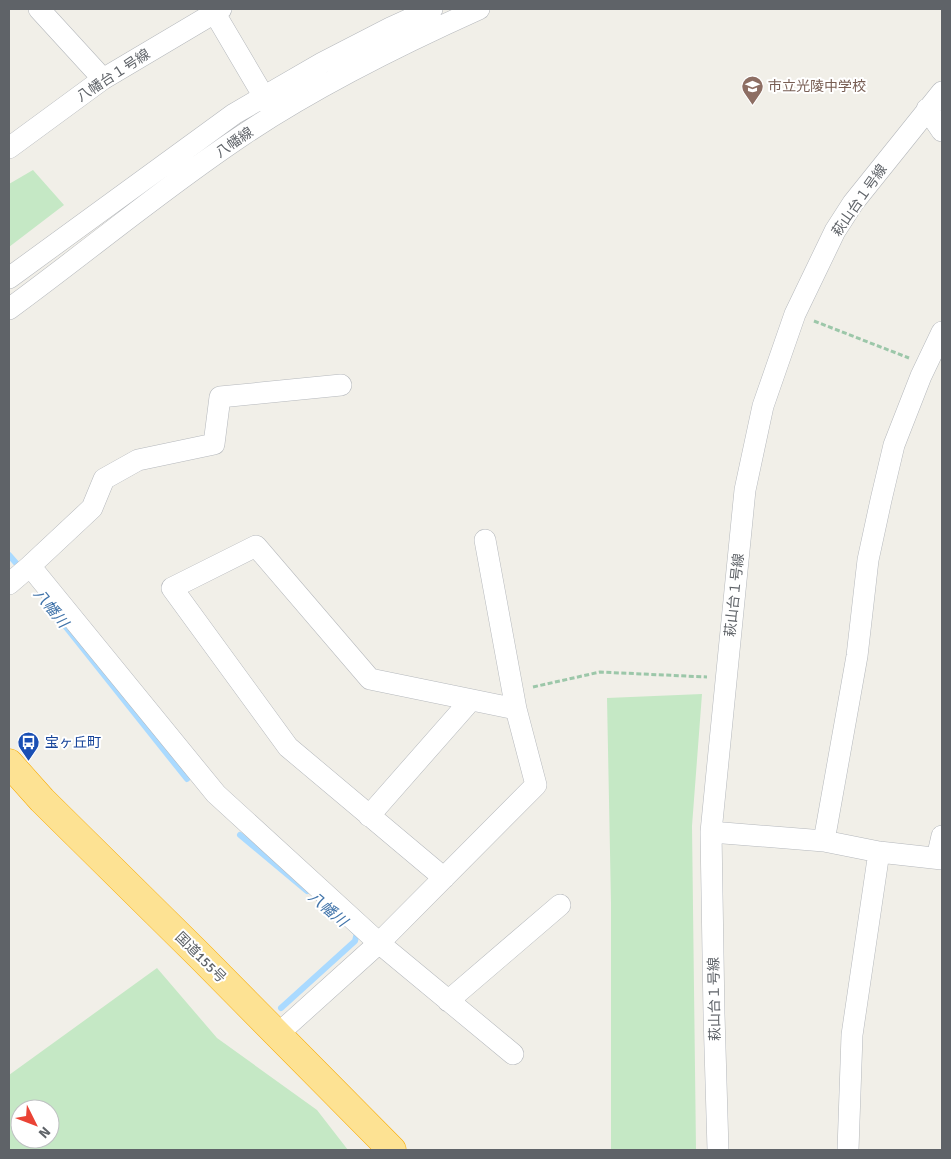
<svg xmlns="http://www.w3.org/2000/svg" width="951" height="1159" font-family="Signika,'Noto Sans JP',sans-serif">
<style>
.green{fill:#c5e8c5;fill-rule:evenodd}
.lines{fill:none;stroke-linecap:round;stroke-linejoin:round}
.stream{stroke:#aadaff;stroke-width:6}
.minor-casing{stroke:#b5b8bc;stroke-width:22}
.highway-casing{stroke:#f9ab00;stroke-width:29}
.path{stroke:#9cc7a9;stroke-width:3;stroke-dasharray:5 2.5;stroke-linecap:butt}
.minor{stroke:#fff;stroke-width:21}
.highway{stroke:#fde293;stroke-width:28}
.labels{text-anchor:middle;stroke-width:4;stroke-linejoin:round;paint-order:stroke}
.street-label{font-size:14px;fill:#5f6368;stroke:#fff}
.education-label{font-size:14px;fill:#785e54;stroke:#fff;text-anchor:start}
.transit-label{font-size:14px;fill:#164399;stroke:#fff;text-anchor:start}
.water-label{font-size:15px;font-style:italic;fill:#4174aa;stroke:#fff}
</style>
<rect width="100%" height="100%" fill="#f1efe8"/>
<path class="green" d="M33,170L64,205L9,247V184Z
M702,694L692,826L696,1150H611V903L607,698Z
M157,968L217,1038L317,1110L348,1150H9V1075ZM20,1109H50V1139H20Z"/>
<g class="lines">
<path class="stream" d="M9,555L16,563
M65,626L187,779
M240,835L307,891
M281,1008L355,941L357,933L354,931"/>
<defs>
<path id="minor" d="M39,9L103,79
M214,12L270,107
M927,109L942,131
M9,148L103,79L221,9
M9,278L234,114L322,63L390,28L432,9
M9,309C87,252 162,189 243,135C316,86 399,45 479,9
M30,566L92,508L104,479L138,460L214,444L220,397L341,385
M9,584L30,566L216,794L379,943L513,1054
M369,816L471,700
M711,832L824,841L879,852L942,859
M824,841L857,656L868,560L881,500L894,445L921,376L942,332
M937,858L942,836
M444,878L288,747L172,588L256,546L370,679L516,709
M448,1001L560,905
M278,1034L379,943L536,785L516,709L485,540
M718,1150L714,1014L711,832L745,490L763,406L795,314L835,231L853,203L942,92
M848,1150L852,1035L879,852"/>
<path id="highway" d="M9,763L42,800L200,956L392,1150"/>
</defs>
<use href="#minor" class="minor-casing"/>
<use href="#highway" class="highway-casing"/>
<path class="path" d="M814,321L909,358
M533,687L600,672L707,677"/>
<use href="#minor" class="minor"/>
<use href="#highway" class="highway"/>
</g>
<defs>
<symbol id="school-pin" viewBox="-11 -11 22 30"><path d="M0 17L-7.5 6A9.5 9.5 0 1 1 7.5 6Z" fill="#8d6e63" stroke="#fff"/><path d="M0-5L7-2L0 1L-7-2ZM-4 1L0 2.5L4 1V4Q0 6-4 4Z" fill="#fff"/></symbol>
<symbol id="bus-pin" viewBox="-11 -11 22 30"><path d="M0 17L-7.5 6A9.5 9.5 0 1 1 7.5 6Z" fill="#1a4fb4" stroke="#fff"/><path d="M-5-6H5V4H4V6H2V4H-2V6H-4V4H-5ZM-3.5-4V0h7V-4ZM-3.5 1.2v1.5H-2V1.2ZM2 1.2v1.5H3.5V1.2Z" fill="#fff"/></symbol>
</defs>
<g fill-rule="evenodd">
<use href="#school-pin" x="740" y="74" width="25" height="34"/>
<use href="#bus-pin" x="16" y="730" width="25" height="34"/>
</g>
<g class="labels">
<g class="street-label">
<text transform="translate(113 75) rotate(-33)" y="5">八幡台１号線</text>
<text transform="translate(234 142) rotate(-34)" y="5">八幡線</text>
<text transform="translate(859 200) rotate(-55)" y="5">萩山台１号線</text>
<text transform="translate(734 595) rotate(-84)" y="5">萩山台１号線</text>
<text transform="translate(201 957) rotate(45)" y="5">国道155号</text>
<text transform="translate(714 999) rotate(-91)" y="5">萩山台１号線</text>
</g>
<g class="education-label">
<text x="768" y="91">市立光陵中学校</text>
</g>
<g class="transit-label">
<text x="45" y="747">宝ヶ丘町</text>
</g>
<g class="water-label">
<text transform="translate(51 608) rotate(51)" y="5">八幡川</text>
<text transform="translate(328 909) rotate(40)" y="5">八幡川</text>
</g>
</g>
<rect width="951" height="1159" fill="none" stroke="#5f6368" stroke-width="20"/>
<g transform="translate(35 1124) rotate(132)"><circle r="24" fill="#ffffff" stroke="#bfc1c3"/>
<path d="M0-4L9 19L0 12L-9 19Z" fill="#ea4335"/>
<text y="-8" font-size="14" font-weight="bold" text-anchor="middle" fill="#5f6368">N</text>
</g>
</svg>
